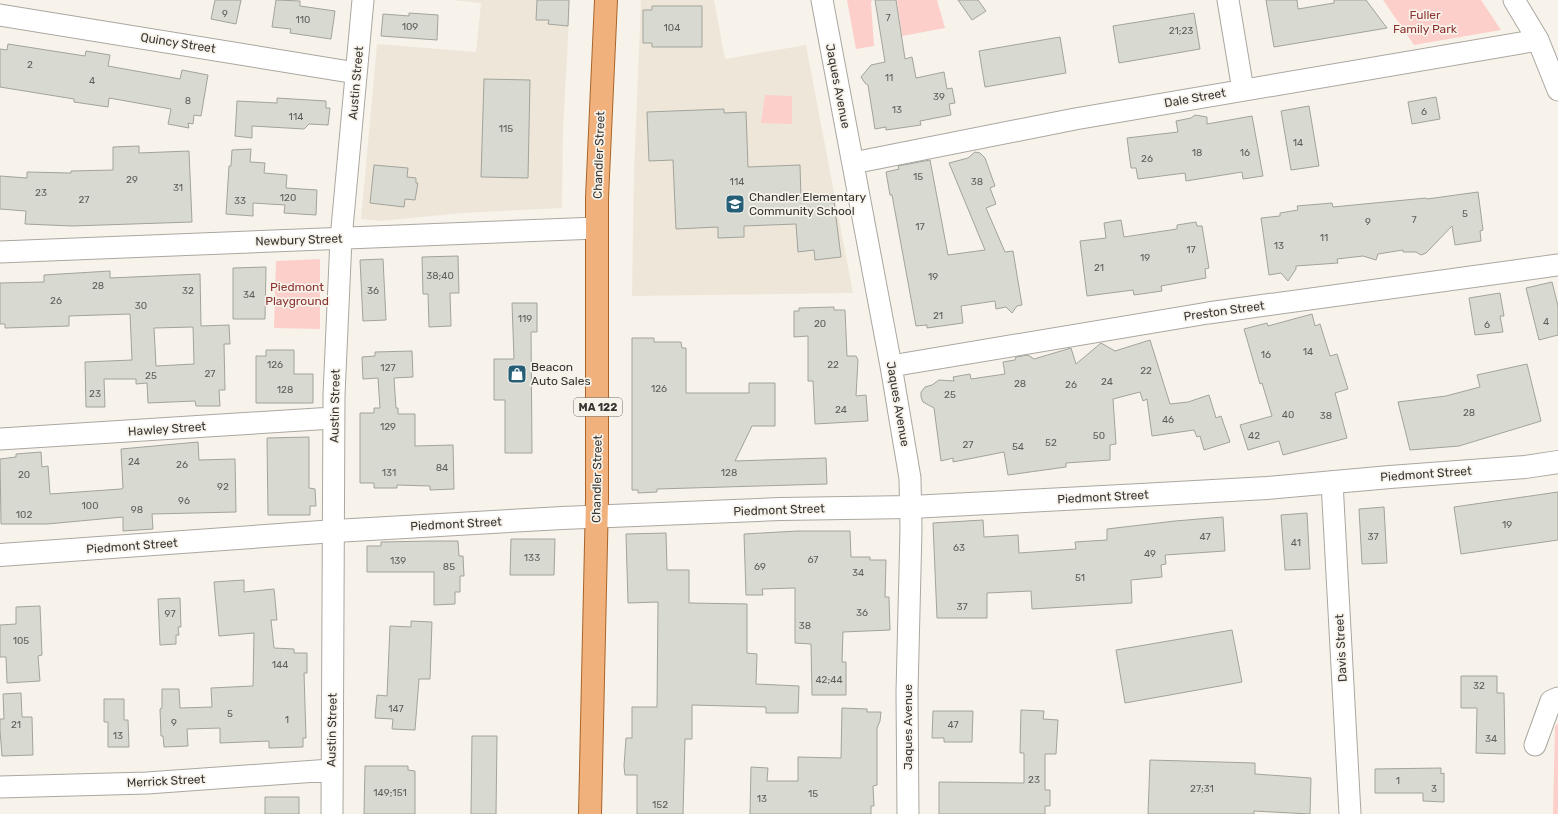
<svg xmlns="http://www.w3.org/2000/svg" width="1558" height="814" font-family="Rubik,sans-serif">
<style>
.built{fill:#eee6d9}
.green{fill:#fdcfcb}
.building{fill:#d8d9d1;stroke:#a2a39b;fill-rule:evenodd}
.lines{fill:none;stroke-linecap:round;stroke-linejoin:round}
.minor-casing{stroke:#aba7a0;stroke-width:23}
.tertiary-casing{stroke:#aba7a0;stroke-width:24}
.primary-casing{stroke:#aa6429;stroke-width:24}
.minor{stroke:#fff;stroke-width:21}
.tertiary{stroke:#fff;stroke-width:22}
.primary{stroke:#f1b17c;stroke-width:22}
.labels{text-anchor:middle;stroke-width:3.5;stroke-linejoin:round;paint-order:stroke}
.number-label{font-size:10px;fill:#5f5e5a}
.shield{fill:#f7f3eb;stroke:#716e6a;stroke-width:1}
.shield-label{font-size:11px;font-weight:bold;fill:#373532}
.park-label{font-size:12px;fill:#8c3432;stroke:#f7f3eb}
.street-label{font-size:12px;fill:#373532;stroke:#f7f3eb}
.poi-label{font-size:12px;fill:#373532;stroke:#f7f3eb;text-anchor:start}
</style>
<rect width="100%" height="100%" fill="#f7f3eb"/>
<path class="built" d="M452,0H570L563,131L562,208L462,213L381,221L361,219L377,44L476,52L481,3Z
M641,0H714L725,59L806,45L853,293L632,296L634,170Z"/>
<path class="green" d="M847,0H873L871,2L874,46L856,49Z
M897,0H937L945,28L902,36Z
M1383,0H1481L1501,30L1414,45Z
M765,95L792,96V124L761,123Z
M320,259V329L274,328L276,261Z
M1558,723V814H1553L1555,727Z"/>
<path class="building" d="M215,0H241L236,24L211,19Z
M276,0L300,1V6L335,11L331,39L290,33L291,29L272,27Z
M537,0H569L568,26L548,24L549,20H536Z
M875,0H896L905,59L912,57L916,78L944,72L947,89L952,88L955,103L949,104L951,115L920,121L921,125L886,130V127L875,129L868,85L865,83L861,77L871,65L885,62Z
M958,0H978L986,11L972,20Z
M1266,0H1297L1298,9L1334,3V0H1366L1387,28L1274,47Z
M652,6H702V47H652V43H643V10H652Z
M409,13L438,15L437,40L381,36L383,14L409,16Z
M1194,13L1200,49L1119,63L1113,26Z
M1060,37L1066,73L985,87L979,51Z
M8,44L85,56L86,51L110,55L108,66L180,79L182,70L208,75L201,116L194,115L193,124L188,123L189,128L168,124L171,109L109,98L108,107L74,102V99L0,87V49L7,50Z
M484,79L530,80L528,178L481,177Z
M1436,97L1440,119L1412,124L1408,102Z
M277,98L326,101V108H330L328,125L309,124L304,129L252,126V138L235,136L237,101L277,103Z
M1309,106L1319,166L1291,170L1281,111Z
M724,109V113L746,112L748,167L800,165L801,198L833,194L841,257L815,260L814,250L798,252L796,224L744,226V237L718,238V227L676,229L673,160L649,161L647,112Z
M1195,115L1207,117V124L1252,116L1263,176L1243,179L1242,172L1186,181L1185,173L1138,179L1136,168H1131L1127,138L1178,132L1176,121L1191,118Z
M139,146V153L189,151L192,222L72,226L25,224L26,211L0,209V176L27,178V172L71,173V171L113,170V147Z
M251,149L250,162L265,163L264,173L287,175L286,188L317,190L316,215L284,213L285,205L253,203V216L226,214L229,166H231L232,150Z
M975,152L980,153L985,158L995,186L990,188L996,204L986,208L1005,252L1013,251L1022,305L1017,306L1012,313L1006,307L996,309L995,301L961,306L963,323L927,328V325L916,326L892,195H890L886,172L899,169L898,166L930,160L948,255L985,250L949,163L968,158Z
M374,165L408,168L407,177L416,178V183H418L415,200L405,199L404,207L370,203Z
M1478,192L1483,230L1480,231L1481,241L1455,245L1452,226L1426,253L1421,255L1416,252H1403V250L1378,254L1376,260L1363,256L1337,259L1338,263L1296,266V269L1288,281L1281,273L1269,275L1261,218L1280,216V213L1298,210L1297,206L1332,203L1333,207L1426,198L1427,199Z
M1121,220L1124,237L1177,229V225L1196,222L1197,226H1202L1209,268L1205,269L1206,278L1161,286L1162,291L1134,295L1133,290L1087,296L1080,241L1106,238L1104,223Z
M458,256L459,293H450L451,326L429,327L428,294H423L422,257Z
M383,259L386,320L363,321L360,260Z
M266,267L265,319H233V268Z
M110,271V278L200,274L201,326L229,325L230,344H224L225,390H219L220,406H196L195,401L148,403L147,383L136,384V379H104L105,407H86L85,362L132,360L130,314L69,316V326L5,328V324H0V283L44,282V275ZM193,327L194,364L156,366L154,328Z
M1552,282L1558,306V335L1539,340L1526,288Z
M1500,293L1504,316H1500L1503,332L1475,335L1469,298Z
M512,303H537V332H531L532,453H505V400H494V359H514Z
M834,307V310H845L847,356H856L858,360L856,396L866,395L868,421L815,424L813,381H808V336L794,337V311H799V308Z
M1312,314L1315,326L1320,324L1330,356L1337,354L1348,389L1335,393L1347,438L1283,455L1279,441L1248,450L1240,425L1272,416L1262,383L1260,384L1244,329L1267,323L1268,326Z
M632,338H654V342H681L682,348H686V393H749V383H775V426H752L735,461L826,458L827,484L657,489V492L638,493V490H632Z
M1150,340L1170,404L1188,402L1209,395L1216,418L1221,416L1230,442L1204,450L1200,436L1197,437L1194,430L1152,436L1147,399L1143,401L1140,392L1113,399L1116,444L1110,445V460L1066,463V467L1008,475L1004,452L953,462V458L941,461L934,408L923,402L921,397V392L925,387L932,385L939,380L954,381L953,377L970,374L971,379L1005,374L1003,362L1015,360L1016,357L1028,355L1034,359L1071,348L1076,364L1101,343L1115,351Z
M266,350H294V374H313V403H256V356H266Z
M412,351L413,377L394,378L396,408H398V414H415V446L453,445L454,489L430,490V486L397,485V488H374V483H360V413H374V408H380L378,378L363,379L362,357L375,356V352Z
M1527,364L1541,421L1459,446L1410,450L1398,402L1446,396L1480,387L1477,375Z
M309,437V488L315,489L316,506H310V515H268L267,438Z
M198,442L199,460L235,459L236,512L152,514L153,529L123,531V517L47,524H1L0,459L16,457V454L41,452L42,467L48,466L50,494L121,489L123,488L121,449Z
M1558,492V540L1461,554L1454,507Z
M1384,507L1387,563L1362,564L1359,509Z
M1307,513L1310,569L1285,570L1281,515Z
M1223,517L1225,551L1165,555L1166,564L1161,565L1162,577L1131,580L1132,603L1032,609L1031,591L987,593V618H937L933,523L983,520L984,537L1018,535L1019,553L1076,549L1075,542L1107,540V529L1175,521Z
M798,531H850L851,557H870V560H886L885,597H889L890,630L843,632L842,662H846V695H812L811,644L795,643V588L762,589L763,595H746L744,534Z
M666,533L667,570H689V603L747,604V653L757,654L756,684L799,686L798,713H766V707L692,705V739H685L683,814H637V775H625L624,766L626,738H632V707H657L658,602L628,603L626,534Z
M511,539H555L554,575H510Z
M433,541H458L459,556H463L464,576H460V592H455V604L434,605V572H367V546H381V542Z
M244,580V592L274,589L277,620H271L274,648L294,649V653H307V673H304L306,738H303V747L269,748V741L220,743V728L187,729L188,746L164,747L163,736H161L160,709L162,708V689H179L180,708L212,707L211,688L253,686L254,633L219,636L214,582Z
M180,598L181,627H178L179,635H176V644L160,645L158,599Z
M40,606L42,655L38,656L40,681L7,683L6,657H0V625L16,624V607Z
M411,621L432,622L430,679H419L415,730L392,729L393,719L375,718L377,695L387,696L390,626L411,627Z
M1232,630L1242,682L1125,703L1116,650Z
M1461,676H1497V693H1504L1505,754L1476,753L1477,708H1461Z
M21,693L22,717H32L33,755L2,756L0,730V719H4L3,694Z
M104,699H124V720H128L129,747H108V722H104Z
M842,708L867,709V712H881L880,721L877,728V785L873,786L874,806H871V814H750L751,767L768,768L767,781H798V757L841,758Z
M1021,710L1044,711L1043,719L1058,720L1056,754H1045V790H1050V806H1045V814H939V782L1024,783V753H1020Z
M933,711H973L972,742H944V738H932Z
M472,736H497L496,814H471Z
M1150,760L1255,763V774L1311,778L1310,814L1254,811V814H1148Z
M365,766H408V770L415,771V814H364Z
M1441,768V774L1444,773V802L1423,801V793H1375V769Z
M265,797H299V814H265Z"/>
<g class="lines">
<defs>
<path id="minor" d="M822,0L891,366L910,478L911,529L907,692L908,814
M1228,0L1243,90
M1514,0L1538,40L1558,90
M0,15L356,73
M853,163L1075,119L1538,40
M0,252L597,228
M891,366L1208,313L1558,265
M0,439L333,418
M1332,482L1350,814
M1535,745L1551,701L1558,698
M0,787L147,783L331,770
M332,814L334,395L341,239L363,0"/>
<path id="tertiary" d="M0,555L335,531L562,518L780,509L911,507L1141,495L1267,488L1390,477L1525,467L1558,462"/>
<path id="primary" d="M590,814L597,499V198L606,0"/>
</defs>
<use href="#minor" class="minor-casing"/>
<use href="#tertiary" class="tertiary-casing"/>
<use href="#primary" class="primary-casing"/>
<use href="#minor" class="minor"/>
<use href="#tertiary" class="tertiary"/>
<use href="#primary" class="primary"/>
</g>
<defs>
<symbol id="school-square" viewBox="-11 -11 22 22"><rect x="-9" y="-9" width="18" height="18" rx="4" fill="#255e77" stroke="#f7f3eb"/><path d="M0-5L7-2L0 1L-7-2ZM-4 1L0 2.5L4 1V4Q0 6-4 4Z" fill="#fff"/></symbol>
<symbol id="shop-square" viewBox="-11 -11 22 22"><rect x="-9" y="-9" width="18" height="18" rx="4" fill="#255e77" stroke="#f7f3eb"/><path d="M-5-2.5h2.3a2.7 3.5 0 0 1 5.4 0H5L5.5 6h-11ZM-1.5-2.5h3a1.5 2.3 0 0 0-3 0Z" fill="#fff"/></symbol>
</defs>
<g fill-rule="evenodd">
<use href="#school-square" x="724" y="193" width="22" height="22"/>
<use href="#shop-square" x="506" y="363" width="22" height="22"/>
</g>
<g class="labels">
<g class="number-label">
<text x="225" y="17">9</text>
<text x="888" y="21">7</text>
<text x="303" y="23">110</text>
<text x="410" y="30">109</text>
<text x="672" y="31">104</text>
<text x="1181" y="34">21;23</text>
<text x="30" y="68">2</text>
<text x="889" y="81">11</text>
<text x="92" y="84">4</text>
<text x="939" y="100">39</text>
<text x="188" y="104">8</text>
<text x="897" y="113">13</text>
<text x="1424" y="115">6</text>
<text x="296" y="120">114</text>
<text x="506" y="132">115</text>
<text x="1298" y="146">14</text>
<text x="1197" y="156">18</text>
<text x="1245" y="156">16</text>
<text x="1147" y="162">26</text>
<text x="918" y="180">15</text>
<text x="132" y="183">29</text>
<text x="737" y="185">114</text>
<text x="977" y="185">38</text>
<text x="178" y="191">31</text>
<text x="41" y="196">23</text>
<text x="288" y="201">120</text>
<text x="84" y="203">27</text>
<text x="240" y="204">33</text>
<text x="1465" y="217">5</text>
<text x="1414" y="223">7</text>
<text x="1368" y="225">9</text>
<text x="920" y="230">17</text>
<text x="1324" y="241">11</text>
<text x="1279" y="249">13</text>
<text x="1191" y="253">17</text>
<text x="1145" y="261">19</text>
<text x="1099" y="271">21</text>
<text x="440" y="279">38;40</text>
<text x="933" y="280">19</text>
<text x="98" y="289">28</text>
<text x="188" y="294">32</text>
<text x="373" y="294">36</text>
<text x="249" y="298">34</text>
<text x="56" y="304">26</text>
<text x="141" y="309">30</text>
<text x="938" y="319">21</text>
<text x="525" y="322">119</text>
<text x="1546" y="325">4</text>
<text x="820" y="327">20</text>
<text x="1487" y="328">6</text>
<text x="1308" y="355">14</text>
<text x="1266" y="358">16</text>
<text x="275" y="368">126</text>
<text x="833" y="368">22</text>
<text x="388" y="371">127</text>
<text x="1146" y="374">22</text>
<text x="210" y="377">27</text>
<text x="151" y="379">25</text>
<text x="1107" y="385">24</text>
<text x="1020" y="387">28</text>
<text x="1071" y="388">26</text>
<text x="659" y="392">126</text>
<text x="285" y="393">128</text>
<text x="95" y="397">23</text>
<text x="950" y="398">25</text>
<text x="841" y="413">24</text>
<text x="1469" y="416">28</text>
<text x="1288" y="418">40</text>
<text x="1326" y="419">38</text>
<text x="1168" y="423">46</text>
<text x="388" y="430">129</text>
<text x="1099" y="439">50</text>
<text x="1254" y="439">42</text>
<text x="1051" y="446">52</text>
<text x="968" y="448">27</text>
<text x="1018" y="450">54</text>
<text x="134" y="465">24</text>
<text x="182" y="468">26</text>
<text x="442" y="471">84</text>
<text x="389" y="476">131</text>
<text x="729" y="476">128</text>
<text x="24" y="478">20</text>
<text x="223" y="490">92</text>
<text x="184" y="504">96</text>
<text x="90" y="509">100</text>
<text x="137" y="513">98</text>
<text x="24" y="518">102</text>
<text x="1507" y="528">19</text>
<text x="1205" y="540">47</text>
<text x="1373" y="540">37</text>
<text x="1296" y="546">41</text>
<text x="959" y="551">63</text>
<text x="1150" y="557">49</text>
<text x="532" y="561">133</text>
<text x="813" y="563">67</text>
<text x="398" y="564">139</text>
<text x="449" y="570">85</text>
<text x="760" y="570">69</text>
<text x="858" y="576">34</text>
<text x="1080" y="581">51</text>
<text x="962" y="610">37</text>
<text x="862" y="616">36</text>
<text x="170" y="617">97</text>
<text x="805" y="629">38</text>
<text x="21" y="644">105</text>
<text x="280" y="668">144</text>
<text x="829" y="683">42;44</text>
<text x="1479" y="689">32</text>
<text x="396" y="712">147</text>
<text x="230" y="717">5</text>
<text x="287" y="723">1</text>
<text x="174" y="726">9</text>
<text x="16" y="728">21</text>
<text x="953" y="728">47</text>
<text x="118" y="739">13</text>
<text x="1491" y="742">34</text>
<text x="1034" y="783">23</text>
<text x="1398" y="784">1</text>
<text x="1202" y="792">27;31</text>
<text x="1434" y="792">3</text>
<text x="390" y="796">149;151</text>
<text x="813" y="797">15</text>
<text x="762" y="802">13</text>
<text x="660" y="808">152</text>
</g>
<rect class="shield" x="574" y="398" width="48" height="18" rx="3"/>
<g class="shield-label">
<text x="598" y="411">MA 122</text>
</g>
<g class="park-label">
<text x="1425" y="19">Fuller<tspan x="1425" dy="14">Family Park</tspan></text>
<text x="297" y="291">Piedmont<tspan x="297" dy="14">Playground</tspan></text>
</g>
<g class="street-label">
<text transform="translate(178 43) rotate(9)" y="4">Quincy Street</text>
<text transform="translate(356 83) rotate(-85)" y="4">Austin Street</text>
<text transform="translate(838 86) rotate(79)" y="4">Jaques Avenue</text>
<text transform="translate(1195 98) rotate(-10)" y="4">Dale Street</text>
<text transform="translate(599 155) rotate(-88)" y="4">Chandler Street</text>
<text transform="translate(299 240) rotate(-2)" y="4">Newbury Street</text>
<text transform="translate(1224 311) rotate(-8)" y="4">Preston Street</text>
<text transform="translate(898 404) rotate(80)" y="4">Jaques Avenue</text>
<text transform="translate(335 406) rotate(-89)" y="4">Austin Street</text>
<text transform="translate(167 429) rotate(-4)" y="4">Hawley Street</text>
<text transform="translate(1426 474) rotate(-4)" y="4">Piedmont Street</text>
<text transform="translate(597 479) rotate(-89)" y="4">Chandler Street</text>
<text transform="translate(1103 497) rotate(-3)" y="4">Piedmont Street</text>
<text transform="translate(779 510) rotate(-2)" y="4">Piedmont Street</text>
<text transform="translate(456 524) rotate(-3)" y="4">Piedmont Street</text>
<text transform="translate(132 546) rotate(-4)" y="4">Piedmont Street</text>
<text transform="translate(1341 648) rotate(-93)" y="4">Davis Street</text>
<text transform="translate(908 727) rotate(-90)" y="4">Jaques Avenue</text>
<text transform="translate(332 730) rotate(-89)" y="4">Austin Street</text>
<text transform="translate(166 781) rotate(-3)" y="4">Merrick Street</text>
</g>
<g class="poi-label">
<text x="749" y="201">Chandler Elementary<tspan x="749" dy="14">Community School</tspan></text>
<text x="531" y="371">Beacon<tspan x="531" dy="14">Auto Sales</tspan></text>
</g>
</g>
</svg>
